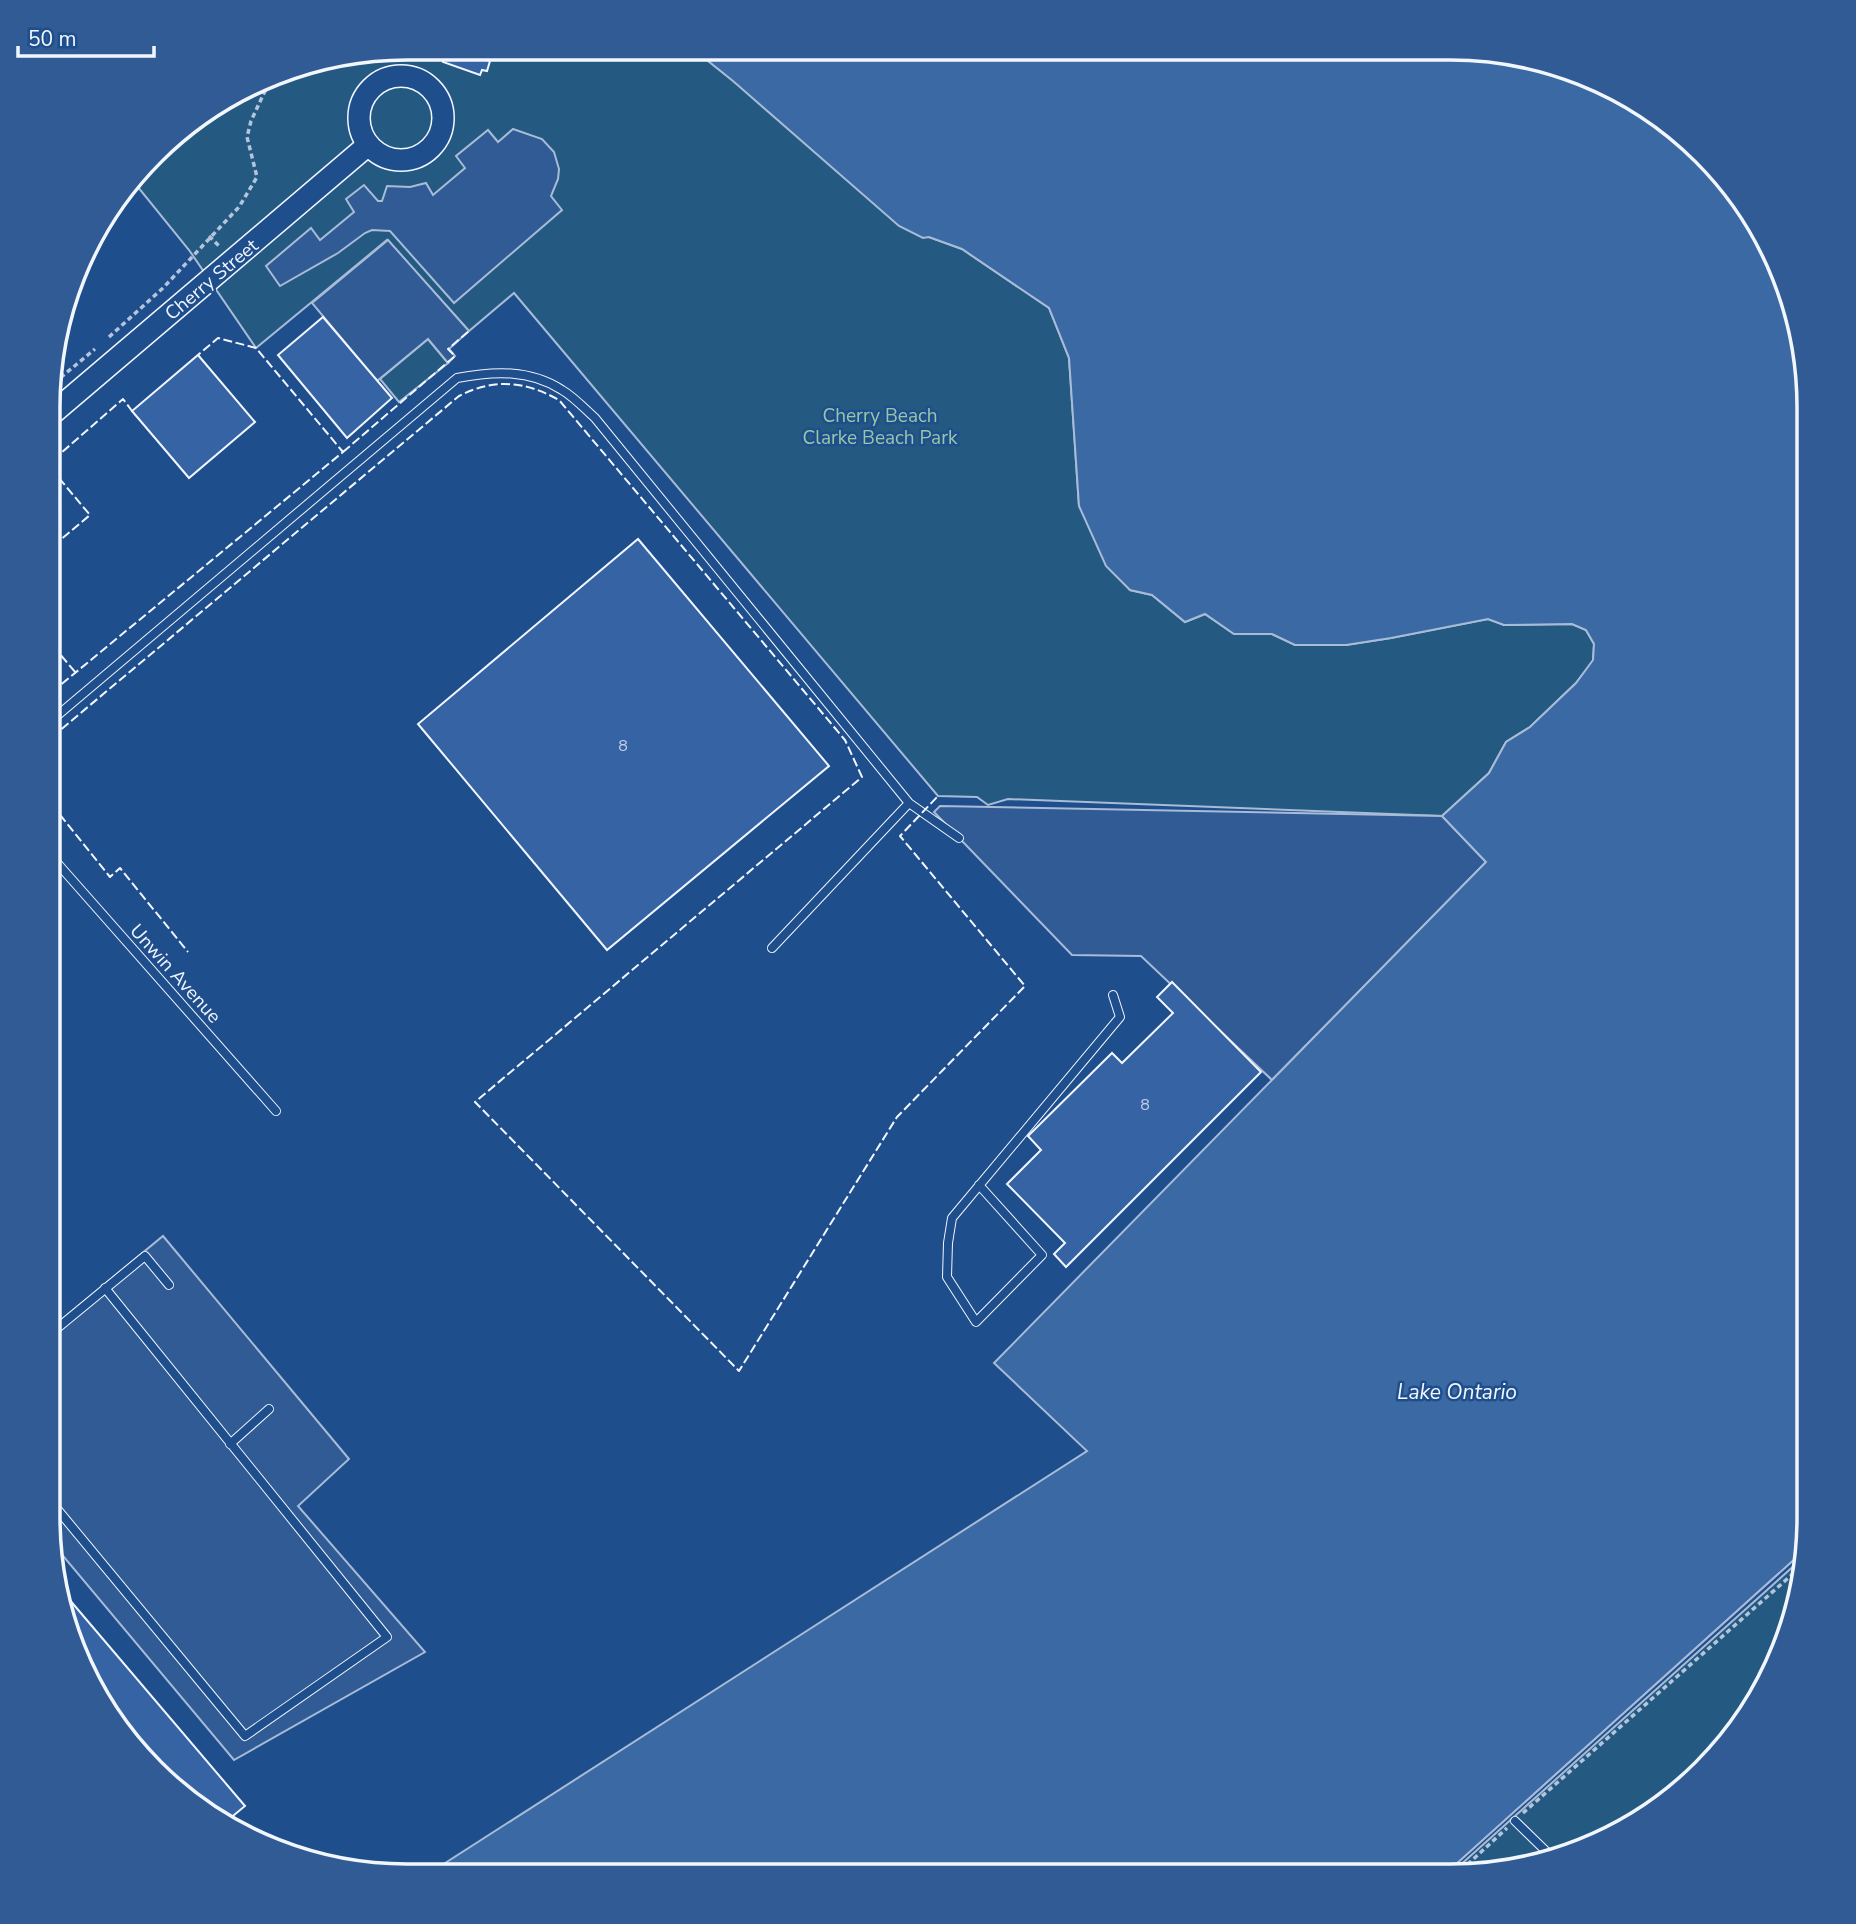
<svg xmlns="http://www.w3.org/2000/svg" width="1856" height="1924" font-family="'Nunito Sans',sans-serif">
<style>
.green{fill:#245a82;stroke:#a8bbd7;stroke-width:2}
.parking{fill:#305b95;stroke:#a8bbd7;stroke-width:2}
.water{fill:#3b69a3;stroke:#a8bbd7;stroke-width:2}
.pier{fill:#1f4e8c;stroke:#a8bbd7;stroke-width:2}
.building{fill:#3563a3;stroke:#f2f6ff;stroke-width:2}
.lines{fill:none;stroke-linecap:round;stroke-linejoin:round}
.service-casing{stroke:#f2f6ff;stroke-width:10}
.tertiary-casing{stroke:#f2f6ff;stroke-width:24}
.path{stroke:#b3c4dc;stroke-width:3.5;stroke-dasharray:5 3.5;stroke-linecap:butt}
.service{stroke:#1f4e8c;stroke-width:8}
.tertiary{stroke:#1f4e8c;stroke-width:21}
.fence{stroke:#f2f6ff;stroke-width:2;stroke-dasharray:9 3.5;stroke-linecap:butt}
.labels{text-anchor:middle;stroke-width:5;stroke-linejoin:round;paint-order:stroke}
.number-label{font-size:16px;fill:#c3d1e8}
.street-label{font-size:19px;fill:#f2f6ff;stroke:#1f4e8c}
.park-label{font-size:19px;fill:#97c8a6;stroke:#1f4e8c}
.water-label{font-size:21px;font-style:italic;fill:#f2f6ff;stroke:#1f4e8c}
.rim{fill:none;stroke:#f2f6ff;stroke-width:3.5}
</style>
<rect width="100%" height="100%" fill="#1f4e8c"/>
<path class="green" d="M407,47L692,48L929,237L962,249L1049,308L1069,358L1079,506L1130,590L1152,595L1185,622L1205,614L1234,634H1272L1295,645H1346L1391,638L1488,619L1504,625L1572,624L1586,630L1594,644L1593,661L1576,683L1530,727L1506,742L1489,773L1442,816L1008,799L988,805L977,797L938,796L514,293L469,331L387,240L256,348L189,250L133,181L170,136L291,66Z
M428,339L448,363L399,402L380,379Z
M1806,1549L1796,1611L1761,1697L1719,1755L1649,1816L1564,1858L1472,1876H1443Z"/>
<path class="parking" d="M513,129L542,139L554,152L559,169L558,179L551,196L562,210L454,303L390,231L372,230L365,233L338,253L280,286L266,266L311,228L320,240L354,212L346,199L364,185L378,201H382L387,186L410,187L426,183L433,195L465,168L456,156L488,130L498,142Z
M388,240L469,331L449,349L455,356L448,363L428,339L377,381L312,303Z
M940,806L1442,816L1486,862L1272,1080L1141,956L1072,955L934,812Z
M163,1236L349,1459L298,1506L425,1652L234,1760L48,1538L49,1330Z"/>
<path class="water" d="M692,48L1496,50L1629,96L1703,152L1748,207L1790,291L1808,384L1806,1549L1443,1876H425L1087,1451L994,1363L1486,862L1442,816L1489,773L1506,742L1530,727L1576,683L1593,660L1594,644L1586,630L1572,624L1504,625L1488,619L1391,638L1346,645H1295L1272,634H1234L1205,614L1185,622L1152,595L1130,590L1106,566L1079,506L1069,358L1049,308L962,249L929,237L923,238L899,226L733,81Z"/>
<path class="pier" d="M1806,1549V1555L1448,1876H1443Z"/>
<path class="building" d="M444,47L490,61L487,71L482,70L480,75L443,62L445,56L441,54Z
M323,317L392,398L347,438L278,355Z
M198,355L255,422L189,478L132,411Z
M638,539L829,766L607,950L418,724Z
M1172,982L1261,1072L1066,1267L1054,1254L1065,1243L1007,1184L1041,1150L1028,1136L1112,1053L1122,1063L1173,1013L1157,997Z
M57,1585L245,1806L222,1825L169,1787L108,1717L66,1633Z"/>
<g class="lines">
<defs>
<path id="service" d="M52,720L457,378C493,371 530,369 562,390C574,397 585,409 595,418L909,803L772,948
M909,803L959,838
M51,856L276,1111
M979,1185L1042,1255L976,1322L947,1277L948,1243L952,1218L1120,1017L1113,995
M49,1335L145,1256L169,1285
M230,1444L269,1409
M48,1498L245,1736L387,1637L105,1288
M1515,1821L1555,1860"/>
<path id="tertiary" d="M359 118a42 42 0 1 1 84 0a42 42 0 1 1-84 0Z
M54,412L368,145"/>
</defs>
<use href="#service" class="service-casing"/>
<use href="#tertiary" class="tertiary-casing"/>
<path class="path" d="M209,236L220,247
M109,337L163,288L239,207L257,177L247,137L251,121L271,78
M54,383L95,349
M1523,1813L1804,1564
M1455,1876L1507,1828"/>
<use href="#service" class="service"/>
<use href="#tertiary" class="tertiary"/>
<path class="fence" d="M343,452L455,356L448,349L469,331
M53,460L123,399L132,411
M53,546L90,515L53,471
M53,646L76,673
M52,692L343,452L256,348L218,338L198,355
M52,737L459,396C494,378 525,381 559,400L845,740L862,777L475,1102L739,1371L897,1117L1025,986L900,836L938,796
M52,805L110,877L120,868L188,952"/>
</g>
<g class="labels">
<g class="number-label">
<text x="623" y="751">8</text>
<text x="1145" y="1110">8</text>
</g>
<g class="street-label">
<text transform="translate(211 279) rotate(-40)" y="7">Cherry Street</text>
<text transform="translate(176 973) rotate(48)" y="7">Unwin Avenue</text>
</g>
<g class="park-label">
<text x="880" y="422">Cherry Beach<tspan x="880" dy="22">Clarke Beach Park</tspan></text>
</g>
<g class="water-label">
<text x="1457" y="1399">Lake Ontario</text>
</g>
</g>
<path d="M0 0H1856V1924H0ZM407 60H1450A347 347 0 0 1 1797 407V1517A347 347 0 0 1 1450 1864H407A347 347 0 0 1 60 1517V407A347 347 0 0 1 407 60Z" fill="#305b95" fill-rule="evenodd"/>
<path class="rim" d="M407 60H1450A347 347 0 0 1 1797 407V1517A347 347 0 0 1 1450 1864H407A347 347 0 0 1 60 1517V407A347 347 0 0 1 407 60Z"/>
<path d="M18 46v10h136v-10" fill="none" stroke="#f2f6ff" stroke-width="3.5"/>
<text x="28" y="46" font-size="21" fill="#f2f6ff" stroke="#1f4e8c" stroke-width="5" paint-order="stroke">50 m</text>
</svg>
